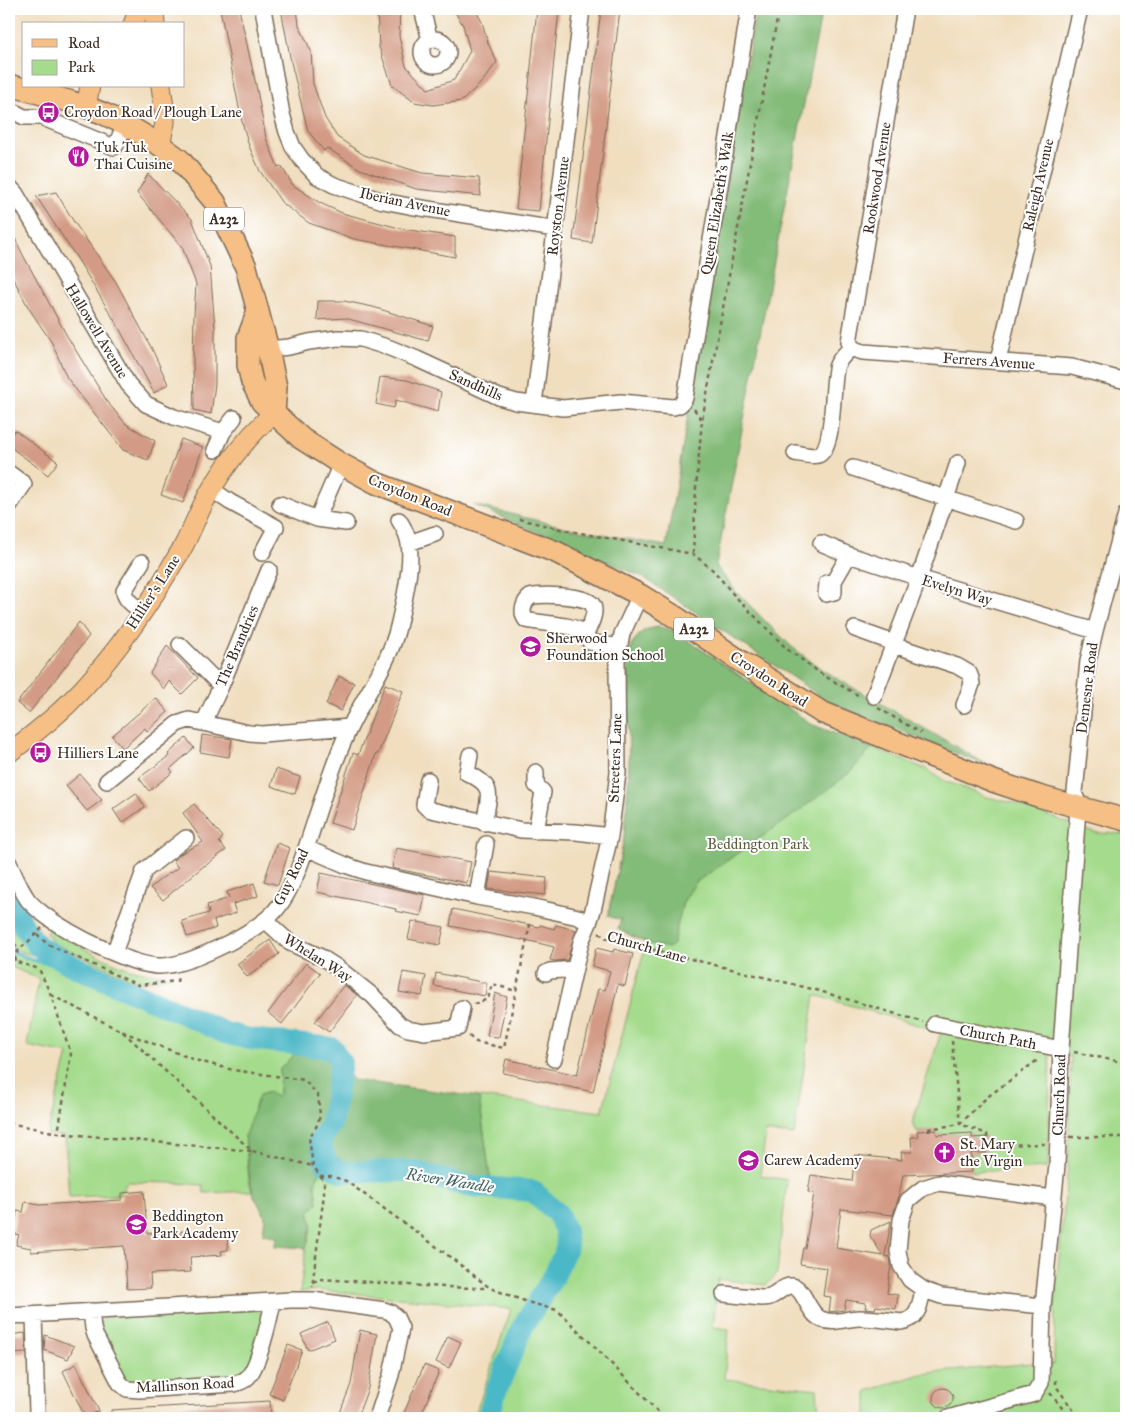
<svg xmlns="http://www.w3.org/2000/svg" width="1135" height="1427" font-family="'IM FELL Great Primer',serif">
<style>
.green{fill:#a4db8c;stroke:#708255}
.forest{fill:#83bb78;stroke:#5f724b}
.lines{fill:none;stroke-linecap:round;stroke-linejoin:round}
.stream{stroke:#4cb8c7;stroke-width:4}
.river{stroke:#4cb8c7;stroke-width:22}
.building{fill:#d39b85}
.minor-casing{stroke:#7a6956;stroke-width:18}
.major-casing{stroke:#7a6956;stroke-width:21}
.highway-casing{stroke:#7a6956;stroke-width:24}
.path{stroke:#7a6956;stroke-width:2.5;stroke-dasharray:4 4;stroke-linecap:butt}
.minor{stroke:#fff;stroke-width:15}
.major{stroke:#f5bf86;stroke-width:19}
.highway{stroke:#f5bf86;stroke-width:21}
.labels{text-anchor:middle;stroke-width:4;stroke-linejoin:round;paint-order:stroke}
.shield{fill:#fff;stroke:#766a62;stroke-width:1}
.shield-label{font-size:14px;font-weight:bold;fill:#3b2a1e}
.poi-label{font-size:15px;fill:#3b2a1e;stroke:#fff;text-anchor:start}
.street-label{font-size:15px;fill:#3b2a1e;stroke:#fff}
.park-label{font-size:15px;fill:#5a5f3f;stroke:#fff}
.water-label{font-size:16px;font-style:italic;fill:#426362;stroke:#fff}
</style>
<rect width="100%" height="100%" fill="#fff"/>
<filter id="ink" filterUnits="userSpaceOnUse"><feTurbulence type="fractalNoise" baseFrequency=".02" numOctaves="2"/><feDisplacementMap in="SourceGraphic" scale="10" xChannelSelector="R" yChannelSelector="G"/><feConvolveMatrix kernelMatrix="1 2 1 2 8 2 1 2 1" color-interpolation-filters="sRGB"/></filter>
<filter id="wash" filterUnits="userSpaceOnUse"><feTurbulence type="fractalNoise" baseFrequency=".0096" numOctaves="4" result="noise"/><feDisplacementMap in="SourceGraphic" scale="20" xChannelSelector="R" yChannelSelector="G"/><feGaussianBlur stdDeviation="1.12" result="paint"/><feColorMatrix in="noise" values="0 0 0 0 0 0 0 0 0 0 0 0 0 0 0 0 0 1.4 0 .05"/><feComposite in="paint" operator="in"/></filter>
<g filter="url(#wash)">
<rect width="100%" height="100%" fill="#f0debf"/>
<path class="green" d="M659,627L674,631L813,725L926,769L943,780L987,797L1014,803L1095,833L1126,834V1418H867V1391L921,1374L1032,1363L1054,1364L1055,1298L1068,1167L1071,1057L1050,1051L1048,1168L972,1172L971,1153H986L985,1137L972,1138V1133L937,1135L936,1130L917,1131L912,1124L941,1032L815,995L794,1135L766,1132L760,1175L787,1180L777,1274L766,1285L718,1279L713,1327L729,1329L724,1379L817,1389L819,1418H474L511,1309L318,1290L300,1292L306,1248L312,1224L309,1212L318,1203L315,1182L322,1169L369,1165L415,1164L470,1181L490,1177L479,1097L602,1112L646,943L618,929L621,920L608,916L624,839L629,774L628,664L632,643L644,630Z
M9,906L26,944L48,958L21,952L9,943Z
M51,927C75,944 102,960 131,969C144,973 159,974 173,976L138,982L55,944L46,933Z
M9,952L51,964L75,967L193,1018L225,1033L250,1039L303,1045L280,1069L279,1093L245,1135L249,1180L252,1191L204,1193L203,1185L174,1183L128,1182L125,1184L124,1190H120V1195L69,1197L65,1137L47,1134L68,1054L27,1046L39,979L9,966Z
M256,1309L262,1315L264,1321L248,1369L239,1378L127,1384L100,1334C100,1326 99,1321 107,1316Z"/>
<path class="forest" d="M756,9H822L716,566L736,591L768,624L792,647L824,671L995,769L829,702L643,577L474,505L564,527L666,546Z
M659,627L674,631L813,725L872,748L848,774L792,816L696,882L683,902L673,944L669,948L647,943L618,929L621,920L608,916L624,839L629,774L628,664L632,643L644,630Z
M303,1045L332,1048L353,1080L479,1097L490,1177L470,1181L415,1164L369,1165L322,1169L315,1182L318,1203L309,1212L312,1224L306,1248L275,1246L276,1236L263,1234L265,1216L254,1196L250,1180L245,1135L259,1095L269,1092L276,1097L279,1093L280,1069Z"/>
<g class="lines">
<path class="stream" d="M9,948C27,962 53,964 75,967"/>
<path class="river" d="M9,896L24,927L38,946L75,967L193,1018L225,1033L250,1039L332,1048L341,1063L331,1124L320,1141L326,1163L342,1172L413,1171L467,1186L533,1191L557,1213L565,1230L567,1246L554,1276L523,1326L496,1391L488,1418"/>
</g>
<g id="blocks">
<path class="building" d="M220,9H239L256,85L266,138L278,167L281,166L293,185L320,203L342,213L403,229L455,237V257L354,239L309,223L282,203L260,171L249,146L241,118Z
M281,9H297L299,25L311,51L313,84L325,118L337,137L364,155L422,173L479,178L481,196L416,189L360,169L327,148L324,151L308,131L291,62Z
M377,9H400L399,36L406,66L428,89L454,80L470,51L463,25L453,9H475L482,22L488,43L497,62L482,82L462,101L433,105L414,102L392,85L379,47Z
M537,9H559L539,211L516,209Z
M601,9H620L592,243L573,240Z
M148,174L192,219L210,266L215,328V384L211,414L194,410L193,361L194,315L196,284L182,247L137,193Z
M56,192L74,222L116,282L152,349L168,384L154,393L119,328L80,263L36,196Z
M9,226L23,255L67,336L108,403L126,424L155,441L148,460L123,450L67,378L52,343L28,307L9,270Z
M318,301H344L373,307L433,326L428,341L345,318L317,320Z
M380,377L407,380L441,392L438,412L396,400L394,408L376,404Z
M15,430L58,462L48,475L9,446V438Z
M181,439L203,447L183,503L161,495Z
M79,622L89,636L29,713L17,703Z
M167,646L198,678L182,694L169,681L164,689L150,673Z
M339,676L354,683L341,711L326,704Z
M385,684L403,691L378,754H376L352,830L330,823L353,753L358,755Z
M156,698L168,712L147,731L145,728L123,748L112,736Z
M202,735L232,739L229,757L200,752Z
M186,738L194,748L170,769L173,772L149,791L139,778L169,756L168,754Z
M276,769L300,777L295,794L271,786Z
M80,774L102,800L87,811L66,786Z
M136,793L145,807L122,823L113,809Z
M194,804L223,837L219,842L226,850L205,866V865L163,900L150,888L162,878L178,868L173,860L182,853L203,842L183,813Z
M277,843L290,848L278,885L264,881Z
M396,848L471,862L467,883L392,868Z
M491,872L547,878L545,895L488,889Z
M321,873L425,895L421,916L395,911L396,909L317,892Z
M254,883L258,896L233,904L236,913L214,920L216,928L187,937L182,921L209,913L207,905L229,898L227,892Z
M453,909L539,927L540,925L554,929L556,925L576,930L567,960L555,961L550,960L554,947L522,939V940L450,926Z
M412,921L444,927L440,945L408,939Z
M270,940L279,954L247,977L237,964Z
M596,948L613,952L614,949L633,954L625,986L618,984L593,1092L503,1073L506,1059L577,1075L598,989L605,990L610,971L592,966Z
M306,963L320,973L282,1024L268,1013Z
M403,972L426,976L422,996L399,992Z
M436,973L487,983L485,996L434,986Z
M344,985L357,995L329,1032L315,1022Z
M495,993L507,997L499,1037L487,1036Z
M936,1130L937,1135L972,1133V1138L986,1137V1153H971L972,1172L903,1175L899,1196L893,1215L841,1209L836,1248L883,1256L870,1236L871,1230L891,1221L885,1256L890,1257L891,1265L887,1293L898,1295L896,1309L876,1306L875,1309L865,1308L866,1303L846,1300L844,1310L829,1312L831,1297L823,1296L827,1268L800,1264L803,1248H805L814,1193L808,1192L811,1175L852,1181L855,1155L902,1160L901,1152H912L911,1137H918L917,1131Z
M144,1191L147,1233L186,1231V1233L227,1231L228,1250L221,1251L222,1255L190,1257L191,1272L150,1274L151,1288L127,1289L124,1246L31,1252V1248L16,1245L19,1235L13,1233L17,1211L23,1212L25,1202L39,1205L122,1200V1193Z
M328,1322L335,1339L308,1350L301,1334Z
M360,1330L377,1334L368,1388L357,1418H338L351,1384Z
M25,1333L26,1353L9,1354V1335Z
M45,1335L74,1346L68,1359L44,1350Z
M448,1336L461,1342L449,1368L436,1362Z
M288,1345L302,1350L283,1400L269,1394Z
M76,1364L99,1411L85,1417L63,1371Z
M424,1365L439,1371L420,1418H402Z
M933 1398a10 10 0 1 1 20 0a10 10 0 1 1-20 0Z
M270,1401L271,1417L250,1418H111V1410Z"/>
</g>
</g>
<g filter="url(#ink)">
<use href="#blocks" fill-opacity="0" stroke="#7a6956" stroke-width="1"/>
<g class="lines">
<defs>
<path id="minor" d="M263,9L282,114L287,132L293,147L302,160L317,176L334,185L383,201L409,206L555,229
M422,9L430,40
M422 52a13 13 0 1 1 26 0a13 13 0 1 1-26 0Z
M9,109L24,117H41L114,147L116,145L125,124
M9,186L16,194L128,384L146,404L174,417L223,432
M852,347L849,342L905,9
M852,347L856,350L863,352L1072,367L1126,381
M268,349L289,347L309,342L338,338L361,339L390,348L417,359L499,397L516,402L563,408L621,402L673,407C680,406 682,404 685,398L749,9
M998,361L1080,9
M534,404L582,9
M215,450L223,432L234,418
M795,453C801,454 812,457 818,455C836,448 831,382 837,365C840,358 846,353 852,347
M853,468L1016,521
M9,473L24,484L9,506
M211,489L230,502L276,527L262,553
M280,504L317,519L346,523
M317,519L341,464
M409,543L435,534
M821,543L849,555L919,578L1095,631
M142,562L124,591C125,601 135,606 142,612
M834,581L827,583L826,594L834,592V581L849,555
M855,629L894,643
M586,634C589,627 598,612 592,604C584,595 541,594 530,597C524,602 520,612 526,620L531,621C542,623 575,625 583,632C586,634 588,638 590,642L619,647
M180,645L221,686
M894,645L957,666L969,673L971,678L972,684L964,705
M874,696L919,578L958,463
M204,722L221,686L269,570
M470,755L467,773C496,786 489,795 484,823
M428,780L424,805L427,808L431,810L521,830L576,832L610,836
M107,781L177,724L189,720L249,733L262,734L350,727
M536,831L543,792L536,785V772
M306,848L348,866L366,872L477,897L534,907L578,917L589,923
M9,863C15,876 20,889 28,900C32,905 37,909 42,913C61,928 82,939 104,949C121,956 139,965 158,966C187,967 252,934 273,913C296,890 310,834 321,803C329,778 338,753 349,729C365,694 389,664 398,627C403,606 413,565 409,544C408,536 404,528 399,520
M477,897L486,844
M265,920L290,943L321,957L338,968L373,996L400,1025L408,1029L424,1032L458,1028L462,1008
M114,953L144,871L186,838
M546,973L550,971L574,969
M935,1024L1061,1049
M554,1059L581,942L589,923L593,910L610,836L618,773L617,661L622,634L640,595
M724,1294L761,1298C765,1298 769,1298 772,1296C779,1293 784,1285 792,1286C805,1288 807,1313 821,1319C834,1325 846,1318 859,1318C873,1318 888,1320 901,1322C919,1320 920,1304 923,1289
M1043,1306L941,1296L924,1290L910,1280L901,1266L898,1251L901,1220L908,1200L923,1188L939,1183L1053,1198
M91,1311L93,1328L95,1335L120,1383L127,1389L140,1390L234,1384C240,1383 244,1381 248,1377C259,1365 270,1318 273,1301
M34,1315L37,1412L40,1418
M9,1316L291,1300H312L384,1310L390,1312L396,1317L401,1328L391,1375L377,1418
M948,1418L1034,1394L1041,1383L1043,1306L1057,1165L1061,1049L1077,822L1078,807L1075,792L1088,661L1095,631L1126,514"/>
<path id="major" d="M154,9L155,24
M133,24L139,9
M86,107L90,86
M160,145L165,123V114L161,86
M9,753C30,737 51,721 70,702C108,664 140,619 168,572C173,563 180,553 185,543C194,525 201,506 212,488C229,460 249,435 274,413"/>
<path id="highway" d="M9,85L72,102L102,113L125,124L160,145L180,160L215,202L246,267L268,349L276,387L274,413
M258,311L248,338V365L252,382L262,402L302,439L341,464L376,483L556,552L640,595L677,618L743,663L821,712L993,781L1038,796L1126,820"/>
</defs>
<use href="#minor" class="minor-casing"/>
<use href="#major" class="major-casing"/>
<use href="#highway" class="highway-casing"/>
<path class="path" d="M694,409L702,420
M519,519L564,530L693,554L714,571L733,594L787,649L823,675L861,697
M693,554L696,488L702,420L779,9
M878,708L921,733
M42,928L26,944L19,949L14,961L39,969L51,995L71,1054L58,1133
M599,933L606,938L816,990L923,1022
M37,934L47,944L138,985L177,981L179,975
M9,938L19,949
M51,995L121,1031L195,1060L233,1070L304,1080L318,1095L320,1116L316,1127L309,1138L313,1166L324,1181V1194L312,1287
M474,1004L488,999L492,984L516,991L531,920
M123,1032L252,1151L313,1166
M469,1036L476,1042L504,1048L516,991
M952,1041L960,1124L987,1134L988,1145L1046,1144
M1074,1052L1126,1063
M9,1123L58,1133L252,1151
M928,1129L960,1124L986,1098L1039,1059
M1070,1137H1126
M320,1176H331L346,1181L445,1253L490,1288L527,1302L557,1310L601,1353L664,1418
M313,1282L321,1279C377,1282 432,1288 488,1288
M1056,1380V1386L1079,1418
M1050,1393L1070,1418"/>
<use href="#minor" class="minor"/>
<use href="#major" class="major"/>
<use href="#highway" class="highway"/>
</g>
</g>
<defs>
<symbol id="bus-disc" viewBox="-11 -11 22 22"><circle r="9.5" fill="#b5179e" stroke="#fff"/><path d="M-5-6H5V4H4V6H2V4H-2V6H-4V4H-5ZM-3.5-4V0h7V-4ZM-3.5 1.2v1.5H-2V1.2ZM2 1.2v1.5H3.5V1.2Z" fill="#fff"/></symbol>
<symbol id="restaurant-disc" viewBox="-11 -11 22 22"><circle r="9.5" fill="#b5179e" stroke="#fff"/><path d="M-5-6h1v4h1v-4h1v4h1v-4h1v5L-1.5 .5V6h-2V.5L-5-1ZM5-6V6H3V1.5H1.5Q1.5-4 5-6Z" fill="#fff"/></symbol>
<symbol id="school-disc" viewBox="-11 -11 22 22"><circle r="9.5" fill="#b5179e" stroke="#fff"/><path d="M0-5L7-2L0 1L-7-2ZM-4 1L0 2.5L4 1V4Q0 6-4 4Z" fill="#fff"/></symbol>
<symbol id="church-disc" viewBox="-11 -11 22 22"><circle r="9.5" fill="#b5179e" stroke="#fff"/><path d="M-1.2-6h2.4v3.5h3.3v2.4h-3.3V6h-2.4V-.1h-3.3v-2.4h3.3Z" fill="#fff"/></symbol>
</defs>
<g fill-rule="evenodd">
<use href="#bus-disc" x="36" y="100" width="25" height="25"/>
<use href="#restaurant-disc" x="66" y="144" width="25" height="25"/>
<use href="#school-disc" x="518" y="634" width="25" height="25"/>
<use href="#bus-disc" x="28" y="740" width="25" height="25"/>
<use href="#church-disc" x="932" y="1140" width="25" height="25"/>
<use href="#school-disc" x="736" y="1148" width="25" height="25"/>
<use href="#school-disc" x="124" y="1212" width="25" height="25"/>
</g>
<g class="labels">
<g class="shield">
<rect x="204" y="207.5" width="40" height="23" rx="4"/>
<rect x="674" y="617.5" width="40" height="23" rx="4"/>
</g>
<g class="shield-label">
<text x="224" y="224">A232</text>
<text x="694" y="634">A232</text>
</g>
<g class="poi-label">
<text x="64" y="117">Croydon Road / Plough Lane</text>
<text x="94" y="152">Tuk Tuk<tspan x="94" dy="17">Thai Cuisine</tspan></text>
<text x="546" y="643">Sherwood<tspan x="546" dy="17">Foundation School</tspan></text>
<text x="57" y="758">Hilliers Lane</text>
<text x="960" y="1149">St. Mary<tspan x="960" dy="17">the Virgin</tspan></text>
<text x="764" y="1165">Carew Academy</text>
<text x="152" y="1221">Beddington<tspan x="152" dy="17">Park Academy</tspan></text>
</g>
<g class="street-label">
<text transform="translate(877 178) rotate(-81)" y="5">Rookwood Avenue</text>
<text transform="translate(1038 185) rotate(-77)" y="5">Raleigh Avenue</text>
<text transform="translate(405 202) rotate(12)" y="5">Iberian Avenue</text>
<text transform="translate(717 203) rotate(-81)" y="5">Queen Elizabeth's Walk</text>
<text transform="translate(558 206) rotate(-83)" y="5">Royston Avenue</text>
<text transform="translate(97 331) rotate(59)" y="5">Hallowell Avenue</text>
<text transform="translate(989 361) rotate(4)" y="5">Ferrers Avenue</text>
<text transform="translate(476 385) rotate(24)" y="5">Sandhills</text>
<text transform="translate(410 495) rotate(22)" y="5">Croydon Road</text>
<text transform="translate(957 590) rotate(17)" y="5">Evelyn Way</text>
<text transform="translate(153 592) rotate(-57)" y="5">Hillier's Lane</text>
<text transform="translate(237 646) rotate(-67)" y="5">The Brandries</text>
<text transform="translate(769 679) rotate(33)" y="5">Croydon Road</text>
<text transform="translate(1087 688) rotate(-83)" y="5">Demesne Road</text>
<text transform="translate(615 758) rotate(-88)" y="5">Streeters Lane</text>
<text transform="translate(291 877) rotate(-64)" y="5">Guy Road</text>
<text transform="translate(647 947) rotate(16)" y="5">Church Lane</text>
<text transform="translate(318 958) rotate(32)" y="5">Whelan Way</text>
<text transform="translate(998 1037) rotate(11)" y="5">Church Path</text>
<text transform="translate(1059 1095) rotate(-88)" y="5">Church Road</text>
<text transform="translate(185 1385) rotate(-3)" y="5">Mallinson Road</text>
</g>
<g class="park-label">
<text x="758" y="849">Beddington Park</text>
</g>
<g class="water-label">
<text transform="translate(450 1180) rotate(9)" y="6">River Wandle</text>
</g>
</g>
<rect width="1135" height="1427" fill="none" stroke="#fff" stroke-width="30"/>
<rect x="22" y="22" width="162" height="65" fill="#ffffff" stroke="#b1aaa5"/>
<rect x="32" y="39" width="25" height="8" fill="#f5bf86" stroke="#b1aaa5"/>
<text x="68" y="48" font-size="15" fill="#3b2a1e">Road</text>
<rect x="32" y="60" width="25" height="15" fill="#a4db8c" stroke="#b1aaa5"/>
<text x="68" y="72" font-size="15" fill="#3b2a1e">Park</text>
</svg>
